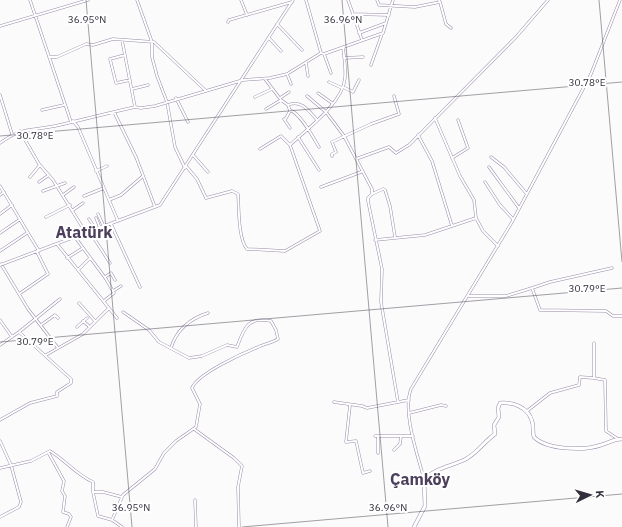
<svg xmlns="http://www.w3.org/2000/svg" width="622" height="527" font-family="'IBM Plex Sans',sans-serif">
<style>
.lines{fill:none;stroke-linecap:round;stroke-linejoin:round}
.minor-casing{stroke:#998cab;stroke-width:3}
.tertiary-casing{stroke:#998cab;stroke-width:4}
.minor{stroke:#fff;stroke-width:2}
.tertiary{stroke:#fff;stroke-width:3}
.ticks{fill:none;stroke:#342f3c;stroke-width:1;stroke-opacity:0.45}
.labels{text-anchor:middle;stroke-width:4;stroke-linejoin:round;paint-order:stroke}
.district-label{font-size:16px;font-weight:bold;fill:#4b3f5b;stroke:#fff}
.ticks-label{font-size:10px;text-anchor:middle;fill:#342f3c;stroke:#fff;stroke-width:4;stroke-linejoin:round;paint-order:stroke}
</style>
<rect width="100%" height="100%" fill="#fbfbfb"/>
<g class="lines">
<defs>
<path id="minor" d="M30,0L71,122
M137,0L152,42V57L157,76L167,102L175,147L185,168
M241,0L247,15
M348,0L353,14
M377,0L379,5L415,7L440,2L439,0
M440,2L446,24L451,28
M228,22L229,20L292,2
M277,24L302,50
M0,26L88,0
M359,33L386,23
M269,38L281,51
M122,40L135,107
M362,40L353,14L389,15
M321,53L324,54L383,33L393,0
M324,54L331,73
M125,55L110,59L116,83L130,80
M49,57H57L86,44L93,45L113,39L154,42L205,90
M344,58L363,57
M306,63L308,76
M371,65L382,34
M287,74L291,84
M265,79L281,100L288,105C301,99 309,111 317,120
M329,82L342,88
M343,87L353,92L359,80
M132,89L148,85
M318,93L332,103
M0,95L12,134
M307,96L326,112L344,136L372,189V194L368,198V201L382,269L381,302L398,402L409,400
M255,97L272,89
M176,98L188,122
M280,98L289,92
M266,109L281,100
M42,110L64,105
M290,110C301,114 313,137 319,147
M114,112L136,157L155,207
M435,118L460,176L474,200L476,218
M284,119L290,128
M285,120L290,111L288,105
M73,121L78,127L118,221
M20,131L39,164L53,180L86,233
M418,135L432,161L452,226
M298,137L319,170
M0,143C22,127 30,131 55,126C82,120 108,113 135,107L141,108L155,106L243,80L270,78L287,74L321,53L306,0
M260,149L281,136L290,145
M193,155L208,172
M332,156V154L336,152L332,142L371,124L399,114L394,96
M491,157L504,167L526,193
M452,158L468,148L458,120
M356,159L389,147L396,153L409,145L516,37L548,0
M186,166L197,179L206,198L232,191L238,194C239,207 238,239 247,249L285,251L320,231L290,145C307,129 343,103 345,78C346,68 344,57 343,47
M489,167L519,208
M96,171L107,166
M30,177L40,165
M39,182L49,175
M485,182L500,205L513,219
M0,186C13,207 25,229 39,251
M321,187L361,172
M43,191L65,183
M372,194L383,189L385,190L390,206L395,237
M0,195L4,192
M63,195L74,187
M84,196L104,188
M109,200L121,195L143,176
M73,210L83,203
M0,214L12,205
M98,214L104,227
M46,217L70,205
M96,218L100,228
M89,219L96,230
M111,224L140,287
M90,232L110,263
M0,233L19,220
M75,237L106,279L114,293L104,301
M375,240L425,235L476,218L483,231L498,246
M57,244L117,318
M0,251L27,233
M67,258L83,248
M1,264L28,309L58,348
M0,265L160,205L293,0
M78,270L90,258
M105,277L111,273L115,280
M532,288L550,282L612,268
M113,291L121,286
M19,294L48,274L37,252
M469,296H506L532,288L540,310L606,311L613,316H622
M79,303L95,321
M0,320L12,337
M83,321L90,327
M41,325L55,315L58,318
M77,327L87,318
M19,332L60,299
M594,343V378L605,380L606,431L618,439
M0,345L19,332L71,379V383L57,392V396L30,403L0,420
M171,348C176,330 191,318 208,313
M46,355L83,334L109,308
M334,402L362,406L367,408L398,402
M350,405L346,442L356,441L363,473L370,471
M527,411L550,393L579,385L580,377L594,378
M409,413L441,405L446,406
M194,429L234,458L242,466L238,487L239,527
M375,436H413
M378,436V453
M0,441L11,465L21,502L19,507L0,517
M394,450L400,444L401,436
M48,452L64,481L62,491L65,496L63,512L69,514L71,517L67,527
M0,468L31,461L50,451C65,460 77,475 93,482V492H103L122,497
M424,479C418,456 402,412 411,389L512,222L591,74L620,0
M93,492L98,516L112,520
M195,500L196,527
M122,527L112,520L123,495L155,469L164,453L176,441L196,427L200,404L192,388C197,374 243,353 258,347C264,344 272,343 278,339L276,330L271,321C248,316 244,328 237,347L227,345L202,356L189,358L159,342L149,330L123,312"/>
<path id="tertiary" d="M414,527L425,506L424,479C440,466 450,467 466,459C478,452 485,441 495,434L494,425L499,417L498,408L500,403C513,402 528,407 532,421C534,426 532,431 534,437C547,450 584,451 601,445C608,443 614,439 622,439"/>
</defs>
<use href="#minor" class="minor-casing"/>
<use href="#tertiary" class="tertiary-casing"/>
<use href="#minor" class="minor"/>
<use href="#tertiary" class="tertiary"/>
</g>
<path class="ticks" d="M86,0L132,527M342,0L388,527M599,0L622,262M0,136L622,82M0,342L622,288M242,527L622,494"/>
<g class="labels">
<g class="district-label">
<text x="84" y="238">Atatürk</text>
<text x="420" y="485">Çamköy</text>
</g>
</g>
<g class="ticks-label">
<text x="87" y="23">36.95°N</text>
<text x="343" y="23">36.96°N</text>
<text x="587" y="86">30.78°E</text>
<text x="35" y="139">30.78°E</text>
<text x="587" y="292">30.79°E</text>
<text x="35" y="345">30.79°E</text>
<text x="131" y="511">36.95°N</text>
<text x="388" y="511">36.96°N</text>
</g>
<g transform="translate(590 495) rotate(85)" stroke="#ffffff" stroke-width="3" paint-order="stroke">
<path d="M0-3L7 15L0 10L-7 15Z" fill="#342f3c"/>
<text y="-6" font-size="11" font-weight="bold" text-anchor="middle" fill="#342f3c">K</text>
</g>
</svg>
